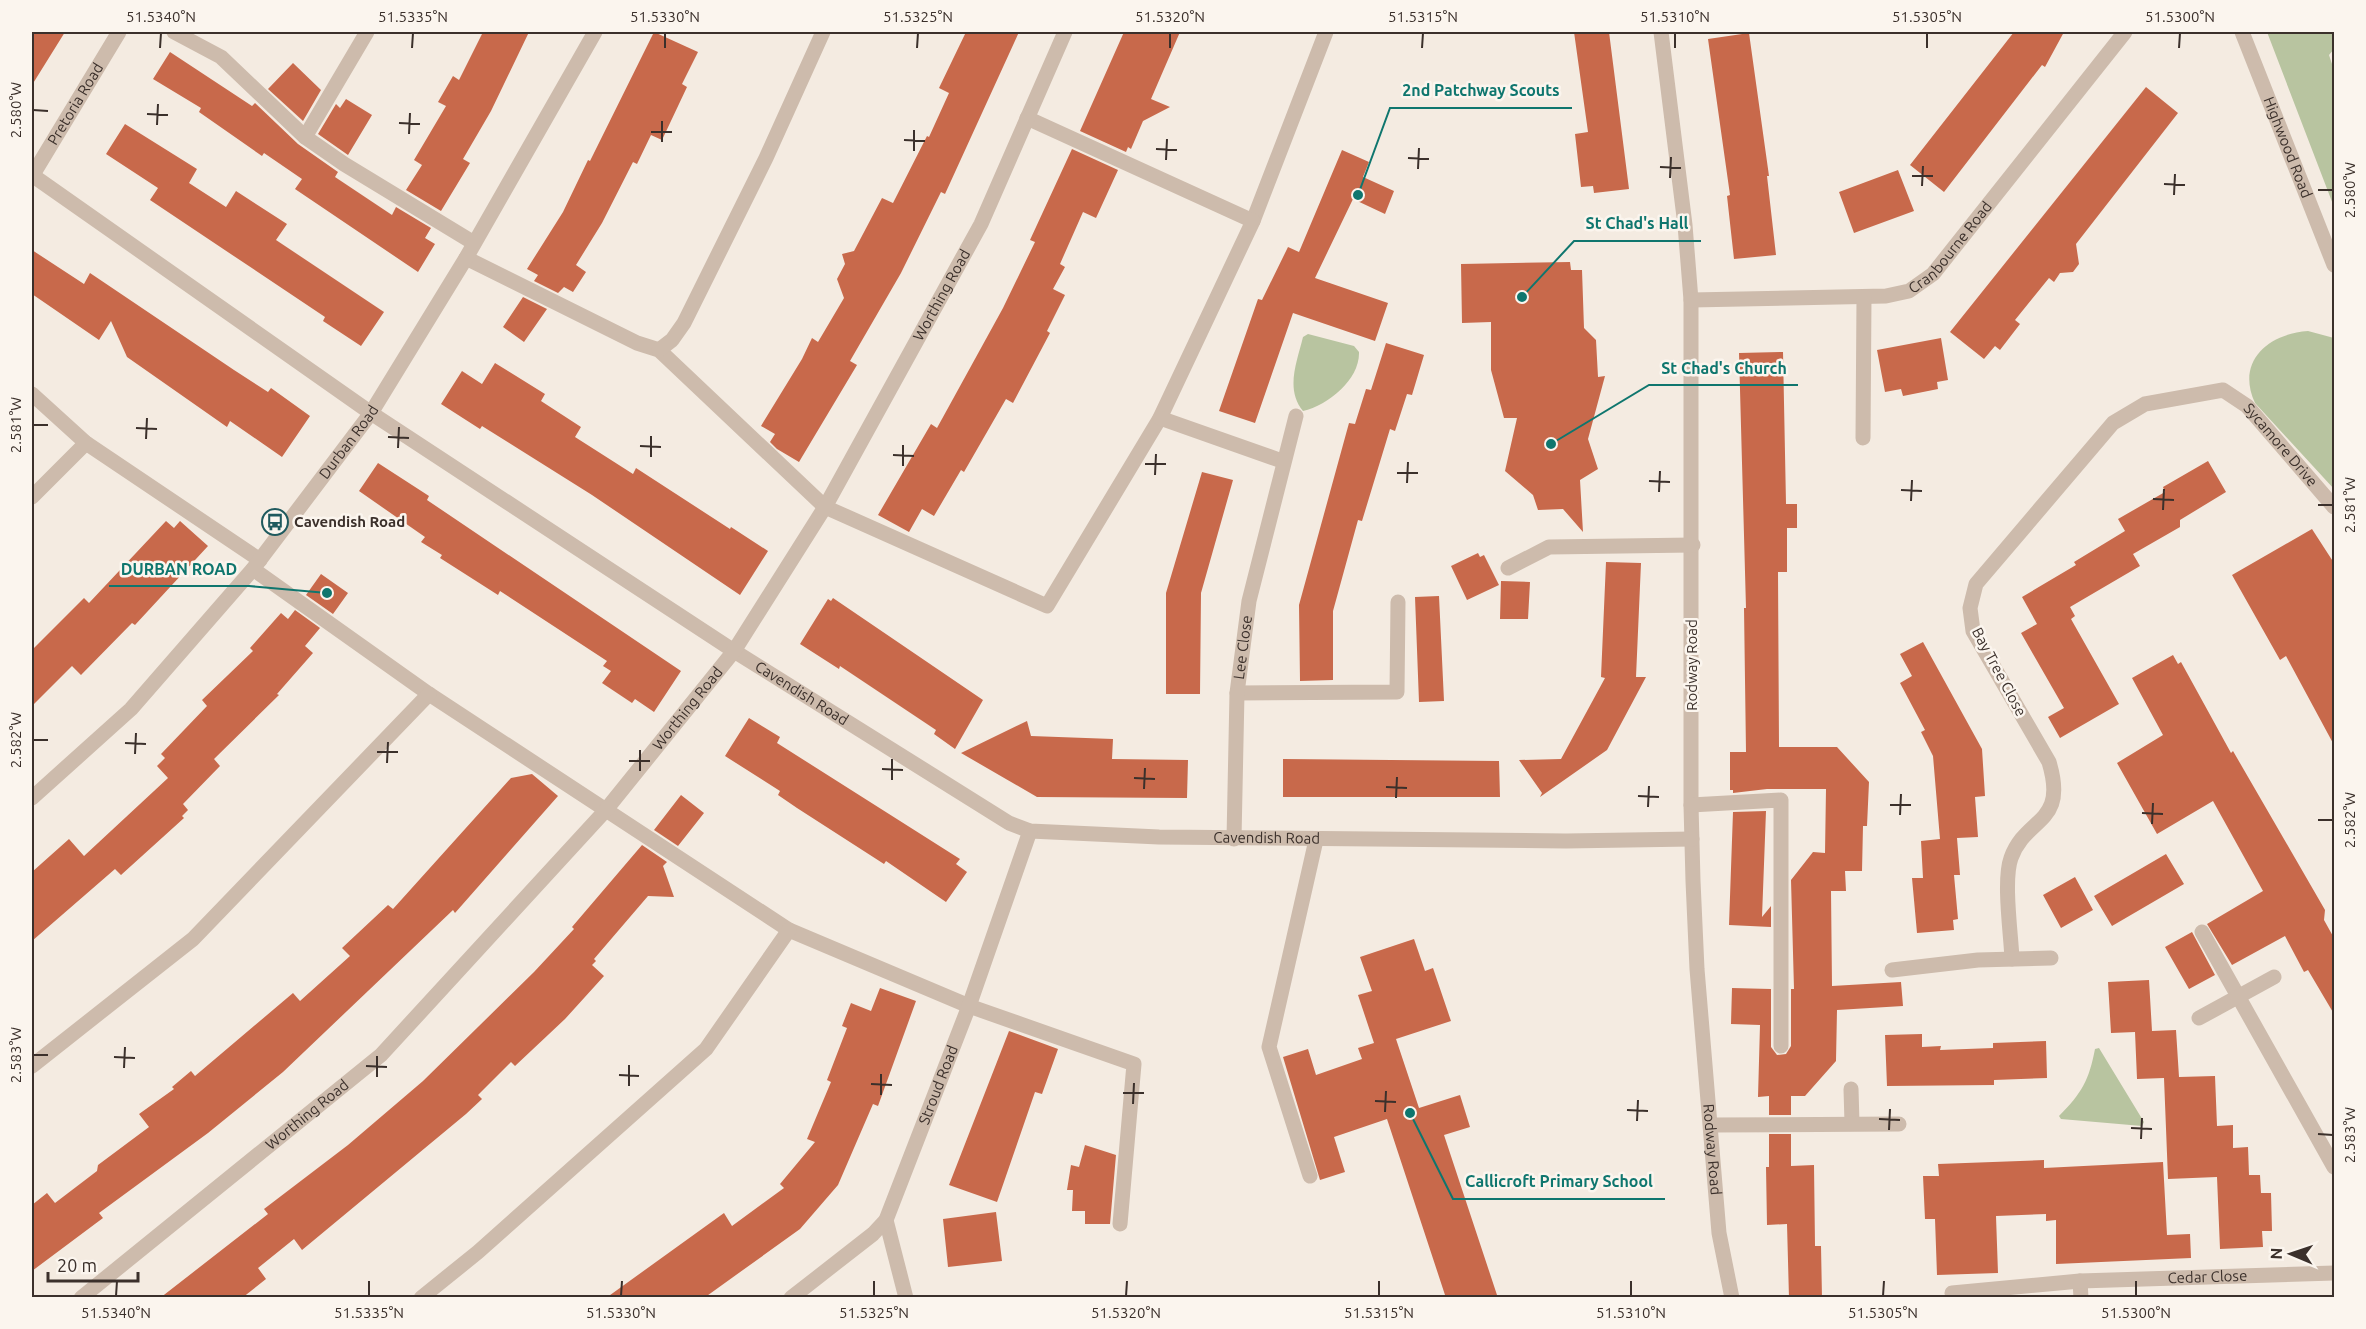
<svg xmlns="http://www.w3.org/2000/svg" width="2366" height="1329" font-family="Ubuntu,sans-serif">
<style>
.green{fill:#b8c4a0}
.building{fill:#c8694b}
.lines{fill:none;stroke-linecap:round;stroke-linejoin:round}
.minor{stroke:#cdbbac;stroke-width:15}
.ticks{fill:none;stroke:#3b302b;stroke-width:2}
.labels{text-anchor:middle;stroke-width:5;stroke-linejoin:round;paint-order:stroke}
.street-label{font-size:15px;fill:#3b302b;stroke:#fbf5ee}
.poi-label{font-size:15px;font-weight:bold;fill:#3b302b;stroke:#fbf5ee;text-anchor:start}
.leader{fill:none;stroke:#0f766e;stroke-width:2}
.callout-dot{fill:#0f766e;stroke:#fbf5ee;stroke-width:2}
.callout-label{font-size:16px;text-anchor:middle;font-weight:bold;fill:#0f766e;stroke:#fbf5ee;stroke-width:5;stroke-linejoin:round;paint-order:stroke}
.neatline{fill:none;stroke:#3b302b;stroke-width:2}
.ticks-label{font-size:15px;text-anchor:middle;fill:#3b302b}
</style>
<rect width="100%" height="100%" fill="#f4ebe1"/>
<path class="green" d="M2267,32H2334V49L2329,55L2334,70V207Z
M2308,331L2334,338V489L2255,403C2236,362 2267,334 2308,331Z
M1308,334L1354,346L1359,352C1360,379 1329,405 1303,411C1285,389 1297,362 1303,337Z
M2099,1048L2144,1122L2142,1126L2061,1119L2059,1116C2082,1093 2089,1080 2095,1049Z"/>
<path class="building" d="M32,32H65L32,85Z
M483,32H529L491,111L463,159L470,163L441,211L406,190L422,165L414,160L446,106L438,102L453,76L459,80Z
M654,32L698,52L682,84L687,87L662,140L651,135L637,164L633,162L602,223L576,265L586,272L573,292L564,287L558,293L534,281L538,275L527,269L563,212L588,160L590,161Z
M966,32H1019L945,194L941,192L901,273L850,361L857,365L799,462L777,449L770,442L775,434L761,426L802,359L812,338L818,342L844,298L837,279L845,264L842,254L854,251L882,198L893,203L927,136L929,137L949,93L939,88Z
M1124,32H1180L1151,99L1170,107L1143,121L1131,149L1128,147L1126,152L1080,131Z
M1574,32H1609L1629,189L1594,193L1593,186L1581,187L1575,134L1588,132Z
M2014,32H2064L2045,67L2042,65L1944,192L1910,165Z
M1749,33L1769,176H1767L1776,255L1734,259L1727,196L1730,195L1708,39Z
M170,52L252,106L255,103L298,144L338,172L335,177L392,215L396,207L431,228L425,238L435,244L418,272L295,189L302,179L264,153L262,156L199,112L201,108L153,79Z
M293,63L321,90L303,121L268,89Z
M2146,87L2178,113L2076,244L2079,264L2073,272L2060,273L2054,282L2049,278L2015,320L2020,324L2000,350L1995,346L1984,359L1950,332Z
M346,99L372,115L348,155L318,134L336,104L340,108Z
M125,124L197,169L189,183L226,207L236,191L287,224L276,240L384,312L361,346L323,321L325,317L150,200L158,188L106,154Z
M1072,149L1118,170L1096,218L1083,212L1060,264L1065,267L1053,289L1065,295L1047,331L1050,333L1013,403L1006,399L964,472L961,470L934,516L922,509L909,532L878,515L931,424L937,428L1003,308L1035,242L1030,240Z
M1342,150L1369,162L1363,177L1394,191L1385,214L1353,199L1315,278L1388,303L1375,341L1293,313L1255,423L1219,411L1258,299L1262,300L1288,247L1299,252Z
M1898,170L1914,211L1854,233L1839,192Z
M32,250L84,284L90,273L234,370L268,392L271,388L310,416L282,457L230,421L227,427L127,357L111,321L99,340L32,294Z
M1570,262L1571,270H1582L1584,328L1596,340L1598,377L1605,376L1588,439L1598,469L1580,480L1583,532L1563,509L1538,510L1533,495L1505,471L1517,418H1504L1491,370V322L1462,323L1461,264Z
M523,297L547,309L524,342L503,327Z
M1941,338L1948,380L1937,382L1938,389L1903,396L1901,389L1885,392L1877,350Z
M1386,343L1424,355L1412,395L1407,394L1395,431L1390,429L1362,521L1358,520L1333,611V680L1300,681L1299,605L1349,423L1355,424L1366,389L1371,390Z
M1783,352L1786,504H1797V528H1787V572H1778L1779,747H1837L1869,782L1867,826H1863L1862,871H1845L1846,891H1831L1832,986L1901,982L1903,1006L1837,1010L1836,1061L1805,1096H1791V1115H1769V1096L1758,1097L1760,1025L1731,1024L1732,988L1771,989V1047L1777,1055L1786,1054L1791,1046V989H1794L1791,880L1813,852L1825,853L1826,789H1767L1733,793V790H1730V752H1746L1744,608H1746L1739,353Z
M495,363L545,394L541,401L581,427L575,437L633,474L636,468L730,529L731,527L768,551L740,595L592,495L482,426L480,429L441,404L462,371L482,384Z
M2208,461L2226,492L2180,520V527L2133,554L2140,566L2070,607L2075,616L2071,619L2119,704L2060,738L2048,717L2064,708L2021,633L2037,624L2022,597L2076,565L2074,562L2125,531L2118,519L2165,492L2163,487Z
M378,463L429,496L427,500L681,671L654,712L635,699L632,703L602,683L611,671L603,666L607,661L500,591L498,595L440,558L442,555L421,542L425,537L359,491Z
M1202,472L1233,480L1201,593L1200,694H1166V593Z
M166,521L174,528L180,521L208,546L135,625L132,623L81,675L72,666L32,706V650L84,598L89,603Z
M2312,529L2334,563V745L2286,656L2280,660L2232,575Z
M1478,553L1480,557L1484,555L1499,585L1467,600L1451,566Z
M1606,562L1641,563L1636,677H1646L1607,750L1540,797L1542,793L1519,760L1561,759L1605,678L1601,677Z
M321,574L348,593L333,614L306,595Z
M1501,581L1530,582L1528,619H1500Z
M1439,596L1444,701L1419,702L1415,597Z
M833,598L983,700L955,749L934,734L936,730L840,666L839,669L800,644L828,599L831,601Z
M295,610L320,628L305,646L313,653L277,694L279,695L214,759L220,766L183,804L188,810L182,816L184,818L121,875L115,869L32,941V872L69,839L84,856L168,778L157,766L165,758L161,754L207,706L202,700L253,651L250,648L281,613L288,619Z
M1923,642L1982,749L1985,796L1975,797L1978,837L1957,838L1960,875H1954L1958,919L1953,920L1954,930L1917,933L1912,878H1923L1921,841L1940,839L1933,756L1921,732L1925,730L1900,683L1912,676L1900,654Z
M2173,655L2178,664L2181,662L2231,753L2233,751L2325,910L2324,920L2334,938V1014L2308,970L2304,972L2285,936L2232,965L2207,924L2263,891L2213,801L2157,834L2117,763L2163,735L2132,678Z
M749,718L780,737L777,743L960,859L956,864L967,872L946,902L886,861L884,864L797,808L778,795L780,791L725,756Z
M1027,721L1031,736L1113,739L1112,759L1188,760L1187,798L1037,797L961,753Z
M1283,759L1499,761L1500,797H1283Z
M532,774L558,796L455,913L453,910L283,1072L208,1133L99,1213L103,1218L32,1271V1205L47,1193L55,1203L97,1171L98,1165L149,1127L139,1114L174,1089L172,1087L191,1071L195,1076L293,993L300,1001L350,956L342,948L388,905L393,909L511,778Z
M681,795L704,813L678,846L654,830Z
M1766,811L1762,917L1771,906V927L1729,925L1733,812Z
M642,845L667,862L663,866L674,897L648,896L594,959L596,961L592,965L604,976L565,1019L515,1066L511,1062L478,1095L482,1099L466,1114L302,1250L294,1239L258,1268L266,1279L242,1298H160L268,1214L264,1209L348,1145L423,1081L534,972L574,929L572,927Z
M2166,854L2184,884L2112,926L2094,896Z
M2075,877L2093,910L2061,928L2043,895Z
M2192,932L2215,975L2189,989L2165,947Z
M1414,939L1425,971L1433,968L1451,1021L1396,1039L1419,1108L1460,1095L1470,1127L1444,1135L1498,1298H1446L1387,1119L1334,1137L1345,1172L1320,1180L1283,1057L1308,1049L1316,1075L1362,1059L1358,1048L1374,1043L1358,995L1372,991L1360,957Z
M2149,980L2152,1031L2176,1030L2179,1077L2215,1076L2217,1126L2233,1125V1148L2248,1147L2249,1175H2260L2261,1193H2271L2272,1231H2262L2263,1247L2220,1249L2217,1177L2168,1179L2164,1078L2137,1079L2135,1032L2111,1033L2108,982Z
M880,988L916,1001L878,1106L873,1104L838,1185L800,1229L704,1298H606L724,1213L732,1226L784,1188L780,1184L815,1142L807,1139L831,1082L827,1080L847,1028L842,1026L851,1003L871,1011Z
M1009,1031L1058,1049L1042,1094L1035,1092L997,1202L949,1185Z
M1922,1034V1047L1941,1046L1940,1050L1993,1048V1043L2046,1041L2047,1078L1994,1080V1085L1887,1086L1885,1035Z
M1769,1134H1791V1166L1814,1165L1815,1246H1821L1822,1298H1789L1787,1224L1767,1225L1766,1167H1769Z
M1085,1145L1116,1155L1110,1224H1085V1211H1072L1073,1190H1067L1071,1165L1079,1167Z
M2044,1160V1168L2163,1162L2167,1235L2190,1234L2191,1258L2056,1264V1220L2046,1221V1214L1996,1216L1998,1273L1937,1275L1935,1219H1925L1923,1176H1939L1938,1164Z
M996,1212L1002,1261L948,1267L943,1219Z"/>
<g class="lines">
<g class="minor">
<path d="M174,32L221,57L305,137L344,164L474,243"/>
<path id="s1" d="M1661,32L1685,225L1691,300V805L1693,881L1697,969L1719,1233L1732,1298"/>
<path id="s2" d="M2242,32L2334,265"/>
<path d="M305,137L367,32"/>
<path id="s3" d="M32,175L371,413L734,651L1009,823L1030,831L1159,837L1566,841L1692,839"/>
<path id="s4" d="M32,176L119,32"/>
<path d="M1253,221L1326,32"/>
<path d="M466,258L637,343L659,350L825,507L1047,606L1160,418L1253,221L1027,118"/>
<path id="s5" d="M1691,300L1886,296L1909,291L1933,274L2125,32"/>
<path d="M659,350L672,340L684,323L766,158L823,32"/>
<path d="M32,394L86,443L260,560"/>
<path d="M1160,418L1282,461"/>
<path d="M1863,438L1864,297"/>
<path d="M32,497L86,443"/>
<path d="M1508,568L1549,547L1693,545"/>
<path d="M253,569L429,694L789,930L969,1006L1134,1064L1120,1224"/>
<path d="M1237,693L1397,692L1398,602"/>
<path id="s6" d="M32,798L131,709L253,569L371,413L466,258L595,32"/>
<path d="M1691,805L1781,800V1046"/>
<path id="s7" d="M1234,839L1237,693L1249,601L1296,416"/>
<path d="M2202,932L2334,1167"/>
<path id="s8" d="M2012,959C2011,934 2003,880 2011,858C2026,816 2068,825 2049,762L1973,631L1970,608L1976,584L2113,423L2145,404L2223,390L2247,406L2334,507"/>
<path d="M1892,970L1978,960L2051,958"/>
<path d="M2199,1018L2274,977"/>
<path d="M32,1066L193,939L429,694"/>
<path d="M1851,1089L1852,1123"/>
<path d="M1711,1125L1899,1124"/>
<path d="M1310,1176L1269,1047L1316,840"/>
<path d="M886,1220L906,1298"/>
<path d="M2080,1281L2081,1298"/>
<path id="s9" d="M1952,1293L2080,1281L2334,1273"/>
<path id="s10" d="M81,1298L381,1055L605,811L734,651L825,507L981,224L1065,32"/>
<path d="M421,1298L478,1252L706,1049L789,930"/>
<path id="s11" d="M791,1298L873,1234L886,1220L969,1006L1030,831"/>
</g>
</g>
<path class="ticks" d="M160,48L161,33M412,48L413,33M665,48V33M917,48L918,33M1170,48V33M1422,48L1423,33M1675,48V33M1927,48V33M2179,48L2180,33M33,110L48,111M147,114L168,115M399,123L420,124M157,125L158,104M651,132H672M409,134L410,113M904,140L925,141M662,142V121M1156,149L1177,150M914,151V130M1408,158L1429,159M1166,160L1167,139M1660,167L1681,168M1418,169L1419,148M1912,176H1933M1670,178L1671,157M2164,184L2185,185M1922,186L1923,166M2318,190H2333M2174,195L2175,174M33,425H48M136,428L157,429M388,437L409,438M146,439L147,418M640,446L661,447M398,448L399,427M893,455L914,456M651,457V436M1145,464H1166M903,466V445M1397,473H1418M1155,475L1156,454M1649,481L1670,482M1407,483L1408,462M1901,490L1922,491M1659,492L1660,471M2153,499L2174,500M1911,501L1912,480M2318,505H2333M2163,510L2164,489M33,740H48M125,743L146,744M377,752H398M135,754L136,733M629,761H650M387,763L388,742M882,769L903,770M640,771V750M1134,778L1155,779M892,780V759M1386,787L1407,788M1144,789L1145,768M1638,796L1659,797M1396,798L1397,777M1890,805H1911M1648,807L1649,786M2142,813L2163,814M1900,815L1901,794M2318,820H2333M2152,824L2153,803M33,1055H48M114,1057L135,1058M366,1066L387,1067M124,1068L125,1047M619,1075L639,1076M377,1077V1056M871,1084L892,1085M629,1086V1065M1123,1093H1144M881,1095V1074M1375,1101L1396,1102M1133,1104L1134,1083M1627,1110L1648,1111M1385,1112L1386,1091M1879,1119L1900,1120M1637,1121L1638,1100M2131,1128L2152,1129M1889,1130L1890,1109M2318,1134L2333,1135M2141,1139L2142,1118M116,1296L117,1281M369,1296V1281M621,1296L622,1281M874,1296V1281M1126,1296L1127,1281M1379,1296V1281M1631,1296V1281M1883,1296L1884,1281M2136,1296V1281"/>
<defs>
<symbol id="bus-ring" viewBox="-11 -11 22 22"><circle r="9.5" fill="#fbf5ee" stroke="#1f5a5e" stroke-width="1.5"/><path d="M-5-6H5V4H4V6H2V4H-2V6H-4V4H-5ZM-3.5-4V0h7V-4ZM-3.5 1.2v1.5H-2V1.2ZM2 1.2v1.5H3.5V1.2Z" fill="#1f5a5e"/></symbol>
</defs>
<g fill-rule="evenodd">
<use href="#bus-ring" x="260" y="507" width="30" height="30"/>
</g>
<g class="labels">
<g class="street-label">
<text dy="5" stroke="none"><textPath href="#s4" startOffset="84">Pretoria Road</textPath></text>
<text dy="5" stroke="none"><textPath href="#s2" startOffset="124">Highwood Road</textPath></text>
<text dy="5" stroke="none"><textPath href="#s5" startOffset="279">Cranbourne Road</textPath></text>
<text dy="5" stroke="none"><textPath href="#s10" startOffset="1335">Worthing Road</textPath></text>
<text dy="5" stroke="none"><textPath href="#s6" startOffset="478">Durban Road</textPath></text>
<text dy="5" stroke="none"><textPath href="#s8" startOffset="820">Sycamore Drive</textPath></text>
<text dy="5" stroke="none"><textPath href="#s7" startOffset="192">Lee Close</textPath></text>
<text transform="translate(1692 665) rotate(-90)" y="5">Rodway Road</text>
<text transform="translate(1999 672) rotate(62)" y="5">Bay Tree Close</text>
<text dy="5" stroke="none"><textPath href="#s3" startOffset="928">Cavendish Road</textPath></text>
<text dy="5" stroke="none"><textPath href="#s10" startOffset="849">Worthing Road</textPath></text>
<text dy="5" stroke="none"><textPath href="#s3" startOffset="1432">Cavendish Road</textPath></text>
<text dy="5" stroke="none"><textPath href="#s11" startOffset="268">Stroud Road</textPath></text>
<text dy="5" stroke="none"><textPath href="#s10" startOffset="291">Worthing Road</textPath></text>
<text dy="5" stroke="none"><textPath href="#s1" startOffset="1120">Rodway Road</textPath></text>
<text dy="5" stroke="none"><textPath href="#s9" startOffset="256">Cedar Close</textPath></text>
</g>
<g class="poi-label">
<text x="294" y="527">Cavendish Road</text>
</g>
</g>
<path class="leader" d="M1358 195L1390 108H1572M1522 297L1574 241H1701M1551 444L1649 385H1798M327 593L249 586H109M1410 1113L1453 1199H1665"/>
<g class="callout-dot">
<circle cx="1358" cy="195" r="6"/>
<circle cx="1522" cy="297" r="6"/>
<circle cx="1551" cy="444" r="6"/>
<circle cx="327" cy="593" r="6"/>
<circle cx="1410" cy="1113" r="6"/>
</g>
<g class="callout-label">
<text x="1481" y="96">2nd Patchway Scouts</text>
<text x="1637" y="229">St Chad's Hall</text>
<text x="1724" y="374">St Chad's Church</text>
<text x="179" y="575">DURBAN ROAD</text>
<text x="1559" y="1187">Callicroft Primary School</text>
</g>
<rect width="2366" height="1329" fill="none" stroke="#fbf5ee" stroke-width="66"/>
<g transform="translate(2291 1254) rotate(272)" stroke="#fbf5ee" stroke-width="4.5" paint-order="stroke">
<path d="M0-4.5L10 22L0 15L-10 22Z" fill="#3b302b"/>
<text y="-9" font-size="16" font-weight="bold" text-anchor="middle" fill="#3b302b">N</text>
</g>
<path d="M48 1272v9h90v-9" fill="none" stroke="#3b302b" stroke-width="3"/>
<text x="57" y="1272" font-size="18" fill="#3b302b" stroke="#fbf5ee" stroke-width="4.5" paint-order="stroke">20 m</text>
<rect x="33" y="33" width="2300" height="1263" class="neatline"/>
<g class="ticks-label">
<text x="161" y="22">51.5340°N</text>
<text x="413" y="22">51.5335°N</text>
<text x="665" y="22">51.5330°N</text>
<text x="918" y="22">51.5325°N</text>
<text x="1170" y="22">51.5320°N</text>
<text x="1423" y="22">51.5315°N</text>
<text x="1675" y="22">51.5310°N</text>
<text x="1927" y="22">51.5305°N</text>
<text x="2180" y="22">51.5300°N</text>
<text transform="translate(16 110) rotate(-90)" y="5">2.580°W</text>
<text transform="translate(2350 190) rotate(-90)" y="5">2.580°W</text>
<text transform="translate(16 425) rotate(-90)" y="5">2.581°W</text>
<text transform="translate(2350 505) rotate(-90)" y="5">2.581°W</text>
<text transform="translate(16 740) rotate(-90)" y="5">2.582°W</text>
<text transform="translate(2350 820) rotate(-90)" y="5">2.582°W</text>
<text transform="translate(16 1055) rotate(-90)" y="5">2.583°W</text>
<text transform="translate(2350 1135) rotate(-90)" y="5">2.583°W</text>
<text x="116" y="1318">51.5340°N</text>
<text x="369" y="1318">51.5335°N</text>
<text x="621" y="1318">51.5330°N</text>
<text x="874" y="1318">51.5325°N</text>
<text x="1126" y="1318">51.5320°N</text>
<text x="1379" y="1318">51.5315°N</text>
<text x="1631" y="1318">51.5310°N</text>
<text x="1883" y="1318">51.5305°N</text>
<text x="2136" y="1318">51.5300°N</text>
</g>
</svg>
